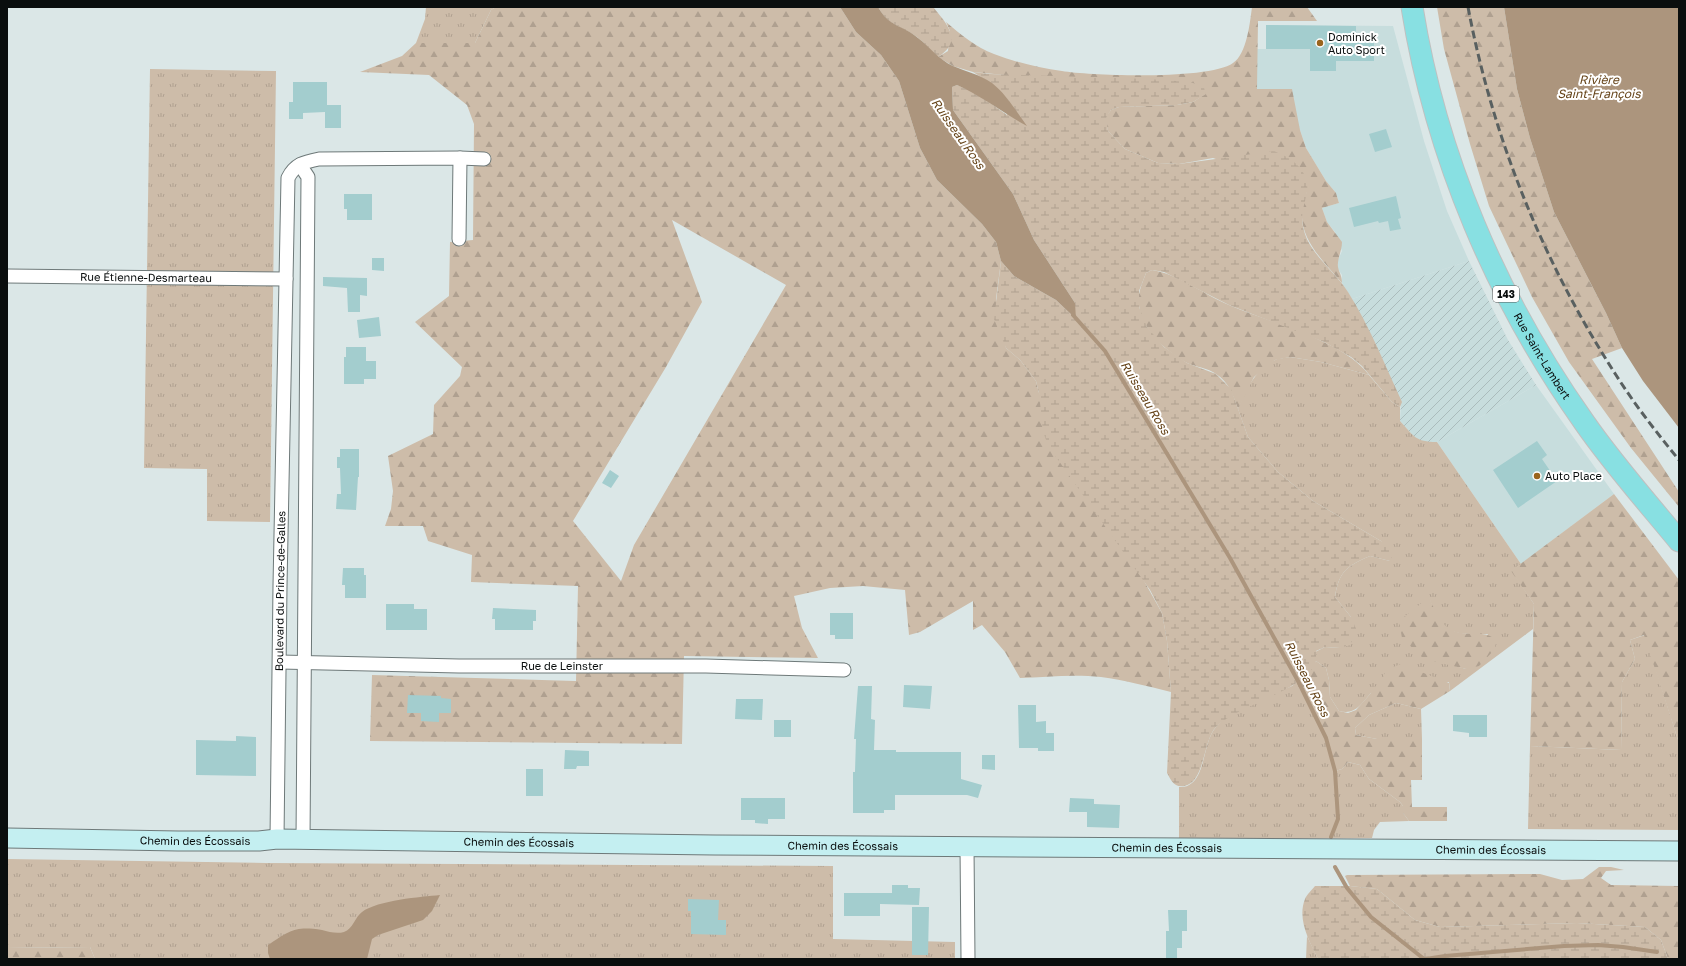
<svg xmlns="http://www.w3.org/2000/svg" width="1686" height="966" font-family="'Golos Text',sans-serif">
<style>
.built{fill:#c7dddd}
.industrial{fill:url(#industrial-furrows)}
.grass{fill:url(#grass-tufts);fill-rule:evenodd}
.forest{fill:url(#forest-firs);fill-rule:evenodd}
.wetland{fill:url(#wetland-marsh)}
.water{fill:#ac957d}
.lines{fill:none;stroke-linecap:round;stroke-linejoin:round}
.stream{stroke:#ac957d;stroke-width:4}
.building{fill:#a3cdce}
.minor-casing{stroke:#6e7979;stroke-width:15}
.secondary-casing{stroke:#6e7979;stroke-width:21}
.primary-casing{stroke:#bfc0c0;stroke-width:23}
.minor{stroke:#fff;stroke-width:13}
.secondary{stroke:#c4eff1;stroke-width:19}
.primary{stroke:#88e0e2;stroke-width:21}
.rail{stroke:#596060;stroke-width:3;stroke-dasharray:8 4;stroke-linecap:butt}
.poi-dot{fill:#9a641c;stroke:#fff;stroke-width:1.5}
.labels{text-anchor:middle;stroke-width:4;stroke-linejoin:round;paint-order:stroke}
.shield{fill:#fff;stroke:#545656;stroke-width:1}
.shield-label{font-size:10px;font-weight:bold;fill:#0a0e0e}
.poi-label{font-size:11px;fill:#0a0e0e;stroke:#fff;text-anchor:start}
.street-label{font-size:11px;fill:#0a0e0e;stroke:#fff}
.water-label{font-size:12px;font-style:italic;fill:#664419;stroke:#fff}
</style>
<defs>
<pattern id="industrial-furrows" width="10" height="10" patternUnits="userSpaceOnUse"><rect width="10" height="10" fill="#c7dddd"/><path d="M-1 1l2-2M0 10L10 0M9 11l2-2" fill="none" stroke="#aabcbc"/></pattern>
<pattern id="grass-tufts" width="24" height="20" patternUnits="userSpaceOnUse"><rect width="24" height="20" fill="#cdbca9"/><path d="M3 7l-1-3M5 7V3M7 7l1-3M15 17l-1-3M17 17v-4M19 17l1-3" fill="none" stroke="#afa090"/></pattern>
<pattern id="forest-firs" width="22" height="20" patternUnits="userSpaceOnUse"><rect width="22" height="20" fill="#cdbca9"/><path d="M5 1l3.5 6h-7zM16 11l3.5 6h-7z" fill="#afa090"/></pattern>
<pattern id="wetland-marsh" width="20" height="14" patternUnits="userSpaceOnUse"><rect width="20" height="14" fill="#cdbca9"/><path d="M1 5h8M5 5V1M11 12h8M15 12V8" fill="none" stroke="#afa090"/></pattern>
</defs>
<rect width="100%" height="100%" fill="#dbe7e7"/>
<path class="built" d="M1266,25L1393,26L1424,141L1447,211L1469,261L1352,299L1342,283V275L1338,269V260L1342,251L1335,232L1327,222L1322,208L1339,203L1336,193L1326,181L1312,158L1306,148L1300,130L1257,89V49H1266Z
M1536,385L1614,494L1521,564L1437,442Z"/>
<path class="industrial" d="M1469,261L1508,340L1536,385L1437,442H1424L1415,438L1400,421L1401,402L1380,354L1352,299Z"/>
<path class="grass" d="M426,7H496L491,10L475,43H416L425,19Z
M150,69L276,71L270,522L207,521V469L144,468Z
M1290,357L1321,362L1369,375L1392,402L1400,407V421C1414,436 1415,442 1437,442L1521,564L1512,571L1534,604L1533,629L1450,691L1449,682L1371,693C1360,705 1356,715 1339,711L1330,697L1329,680L1326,668L1316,661L1315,652L1325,647L1340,648L1351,617L1335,597C1339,571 1347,566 1370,556L1390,561L1381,541L1313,501L1278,472L1248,437L1238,409C1246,390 1255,370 1275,360C1279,358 1286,358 1290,357ZM1429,598C1432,605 1435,614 1439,620C1450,637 1471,634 1488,634L1466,669L1449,664Z
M1645,635L1679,743V830L1528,829L1530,746L1621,750L1622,682L1635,659L1630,640Z
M1298,681L1326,738L1335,771L1342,769L1348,762L1360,765L1369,779L1400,802L1403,806V813L1409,821L1380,822L1374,830L1372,838L1179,839V787C1182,787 1186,787 1189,785C1206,776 1203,741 1216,727C1233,708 1268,697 1292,686Z
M1396,703L1421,709L1422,739H1377L1356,735L1355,728L1369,715Z
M7,859L266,863L833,866V939L955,942V959H95L90,947L7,948Z
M1307,936L1318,959H1306Z"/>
<path class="forest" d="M496,7H840L856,32L881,55L899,81L920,148L937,180L982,224L996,242L1001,261L996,299L1006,348L1020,360L1036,381L1039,393L1162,613L1167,641L1171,692C1147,686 1124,680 1101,677C1074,674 1046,677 1020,678L1005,652L982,625L973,630V601L920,632L909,635L905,590L863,586L830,588L794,596L802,628L818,658L684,656L682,744L370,741L372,675L576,681L578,586L471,582L472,555L428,541L423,526H385L391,509L393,491L388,456L433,434L434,405L460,376L462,367L415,322L449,296L450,242L473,240L474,124L467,105L429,75L360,72L402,56L416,43H475L491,10ZM672,220L786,285L634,545L621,581L573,521L666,367L702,302Z
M1252,7H1307L1317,21H1258L1257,89H1292L1300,130L1306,148L1326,181L1336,193L1339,203L1322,208L1327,222L1342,242C1342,251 1337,259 1338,267C1339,273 1342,275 1342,283C1325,263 1300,240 1302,212C1302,205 1305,197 1307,191L1213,158L1179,164L1158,163L1125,149L1108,131L1105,118L1111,110L1119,107L1177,105L1193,102L1205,94L973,72L953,66L938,57L948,51L950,31L946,22C961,35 976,47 994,54C1015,62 1039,68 1062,71C1092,76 1210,80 1233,63C1247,54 1250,22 1252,7Z
M1437,7H1504L1517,89L1530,138L1554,212L1606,313L1622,348L1592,359L1679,492V507L1631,448L1569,362L1532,297L1489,206L1470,144L1444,49Z
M1152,270C1178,274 1205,295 1229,305C1270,323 1343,340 1369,375L1321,362L1290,357L1275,360L1254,377L1238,409C1233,395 1229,382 1216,374C1208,368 1196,367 1187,363C1167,352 1142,330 1139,306C1137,294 1142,284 1146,273Z
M1614,494L1679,580V743L1644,635L1630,640L1635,659L1622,682L1621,750L1530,746L1534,604L1511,571Z
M1429,597C1439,620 1444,634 1473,634C1484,634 1487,633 1496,640L1495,649L1479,666L1466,669L1424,659L1402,638L1399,621Z
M1316,661L1326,668L1329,680L1330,697L1339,711L1348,713L1356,710L1371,693L1388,669L1401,664L1449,683L1450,691L1421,709L1396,703L1369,715L1355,728L1356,735L1377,739H1422V780H1411L1412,807H1447V821H1409L1403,813V806L1400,802L1369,779L1360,765L1348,762L1342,769L1335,771L1326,738L1298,681L1307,675Z
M1599,867H1611L1624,870L1606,871L1601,878L1611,885L1679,886V959H1668L1661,940L1645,927L1577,923L1440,927L1415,920L1377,889L1350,886L1345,876L1347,875L1540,874L1562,880L1583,879Z
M90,947L95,959H7V948Z"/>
<path class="wetland" d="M878,7H933C948,25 963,41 938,57C931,51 925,43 917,37C902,26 888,26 878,7Z
M973,72L990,74L1148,79L1191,82L1204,88L1206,94L1193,102L1177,105L1119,107L1111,110L1106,118L1108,131L1125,149L1158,163L1179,164L1273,151C1291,157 1310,170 1307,192C1304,208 1299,216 1305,234C1311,254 1337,274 1348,292C1370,327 1385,365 1402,402L1400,407L1392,402L1362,366L1351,357L1324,342L1229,305L1164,272L1152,270L1146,273L1139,291V307L1147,327L1164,347L1187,363L1216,374L1231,389L1248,437L1278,472L1313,501L1381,541L1393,554L1390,561L1370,556C1347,566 1339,571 1335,597L1351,617L1357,631L1350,645L1340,648L1325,647L1316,651C1316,654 1316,658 1316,661C1308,690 1239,704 1216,727C1203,740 1205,783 1184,786C1174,788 1171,780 1167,773L1171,692L1167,641L1162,613L1150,590L1049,447L1043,432L1039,393L1036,381L1020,360L1006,348L994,319L1001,261L1014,276L1056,300L1075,318V303L1034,240L1013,194L953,110L952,87L957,85L976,93L1007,115L1009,101L992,84Z
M1315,886H1350L1377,889L1415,920L1440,927L1577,923L1645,927L1661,940L1668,959H1318C1309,941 1297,919 1305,899C1307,894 1312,890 1315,886Z"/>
<path class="water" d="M840,7H878C889,27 903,25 918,38C930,47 939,60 953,66C967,72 979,74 992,83C1006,94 1016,111 1027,126C1003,113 982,96 957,85L952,87L953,110L1013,194L1034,240L1075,303L1076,319L1056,300L1014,276L1001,261L996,242L982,224L937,180L920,148L899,81L881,55L856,32Z
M1504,7H1679V428L1643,381L1622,348L1606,313L1554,212L1530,138L1517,89Z
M440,895L432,911L423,920L378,935L372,939L367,959H270L268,953V945C291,930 295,926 322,930C329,932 337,934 344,932C353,929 355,917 362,912C378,900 421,897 440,895Z"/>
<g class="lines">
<path class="stream" d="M1073,315L1105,351L1230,558L1298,681L1326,738L1335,771L1338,819L1331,837
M1335,867L1347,888L1371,917L1424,959
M1426,959L1445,956L1564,946L1598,945L1623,947L1657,952"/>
</g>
<path class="building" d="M1266,25L1356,26V37H1374V61H1336V71H1310V49H1266Z
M293,82H327V105H341V128H325V112L303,113V119H289V102H293Z
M1386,129L1392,147L1375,152L1369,134Z
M344,194H372V220H347V209H344Z
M1396,196L1401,218L1398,219L1401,229L1390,231L1388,221L1379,223L1378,221L1354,227L1349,208Z
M372,258H384V271L372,270Z
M323,277L367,278V296L360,295V312H348L347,288L323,286Z
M379,317L381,336L359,338L357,320Z
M346,347H366V361H376V379H364V384H344V357H346Z
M1537,441L1547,455L1542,459L1557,481L1518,508L1493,470Z
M340,449H359V477H358L356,510L336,509L337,494H341L340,468H337V457H340Z
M610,470L619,476L611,488L602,483Z
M343,568H364V575H366V598H345V585H342Z
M386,604H414V609H427V630H386Z
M493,608L536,610V621H533V630H495V619H492Z
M830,613H853V639H835V635H830Z
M904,685L932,686L930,709L903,707Z
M858,686H872L871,719L875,720L874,750H896V752H961V779L982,785L978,798L967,795H895V810H884V813H853V772H855L856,739H854Z
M408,695L441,696V698L451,699V713H439V722L421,721V713H407Z
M736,699H763L762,720L735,719Z
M1018,705H1036V722L1046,721V733H1054V751H1038V748H1019Z
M1453,715H1487V737H1469V733L1453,731Z
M774,720H791V737H774Z
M236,736L256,737V776L196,775V740L236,741Z
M565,750L589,751V766H577L576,769H564Z
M982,755H995V770L982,769Z
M526,769H543V796H526Z
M741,798H785V819H768V824L755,823V820H741Z
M1070,798L1094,799V804L1120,805L1119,828L1087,827V812H1069Z
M892,885H908V888H920L919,905L880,904V916H844V893H892Z
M688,899L719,900L718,920H726V935L691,934V911H688Z
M912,907H929L928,955H912Z
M1168,910H1187V931H1182V948H1177V959H1166V931H1169Z"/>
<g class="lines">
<defs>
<g id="minor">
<path d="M300,165L308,177L303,840"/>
<path d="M459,239L460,158"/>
<path id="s1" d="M7,276L286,279"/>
<path id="s2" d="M280,662L459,666H706L844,670"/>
<path id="s3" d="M277,839L280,586L288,178C295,164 304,162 319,159L460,158L484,159"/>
<path d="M967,847L968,959"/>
</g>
<g id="secondary">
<path id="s4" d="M7,838L178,841H259L277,839L714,845L1679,851"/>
</g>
<g id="primary">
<path id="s5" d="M1412,7C1436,157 1497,299 1584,422C1613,464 1647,502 1679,541"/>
</g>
</defs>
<use href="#minor" class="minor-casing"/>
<use href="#secondary" class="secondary-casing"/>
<use href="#primary" class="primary-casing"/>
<use href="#minor" class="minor"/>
<use href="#secondary" class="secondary"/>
<use href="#primary" class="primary"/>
<path class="rail" d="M1468,7C1493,139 1543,262 1616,375C1635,405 1657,433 1679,460"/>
</g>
<g class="poi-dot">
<circle cx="1320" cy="43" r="4"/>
<circle cx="1537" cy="476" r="4"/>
</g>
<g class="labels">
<rect class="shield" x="1493" y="286" width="26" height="16" rx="3"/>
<g class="shield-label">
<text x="1506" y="298">143</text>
</g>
<g class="poi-label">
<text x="1328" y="41">Dominick<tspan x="1328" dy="13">Auto Sport</tspan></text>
<text x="1545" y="480">Auto Place</text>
</g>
<g class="street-label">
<text dy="4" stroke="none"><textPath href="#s1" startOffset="139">Rue Étienne-Desmarteau</textPath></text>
<text dy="4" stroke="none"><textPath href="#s5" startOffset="375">Rue Saint-Lambert</textPath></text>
<text dy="4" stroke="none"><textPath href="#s3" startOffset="248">Boulevard du Prince-de-Galles</textPath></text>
<text dy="4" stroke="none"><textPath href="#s2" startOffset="282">Rue de Leinster</textPath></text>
<text dy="4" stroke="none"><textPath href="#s4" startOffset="188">Chemin des Écossais</textPath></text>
<text dy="4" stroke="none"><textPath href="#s4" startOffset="512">Chemin des Écossais</textPath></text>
<text dy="4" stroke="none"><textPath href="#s4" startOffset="836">Chemin des Écossais</textPath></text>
<text dy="4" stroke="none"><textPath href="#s4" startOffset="1160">Chemin des Écossais</textPath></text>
<text dy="4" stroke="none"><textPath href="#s4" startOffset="1484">Chemin des Écossais</textPath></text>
</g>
<g class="water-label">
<text x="1599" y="84">Rivière<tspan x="1599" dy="14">Saint-François</tspan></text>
<text transform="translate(958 134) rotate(55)" y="4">Ruisseau Ross</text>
<text transform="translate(1145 398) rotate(59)" y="4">Ruisseau Ross</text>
<text transform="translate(1307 679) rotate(63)" y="4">Ruisseau Ross</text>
</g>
</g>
<rect width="1686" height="966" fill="none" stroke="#0a0e0e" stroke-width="16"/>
</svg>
